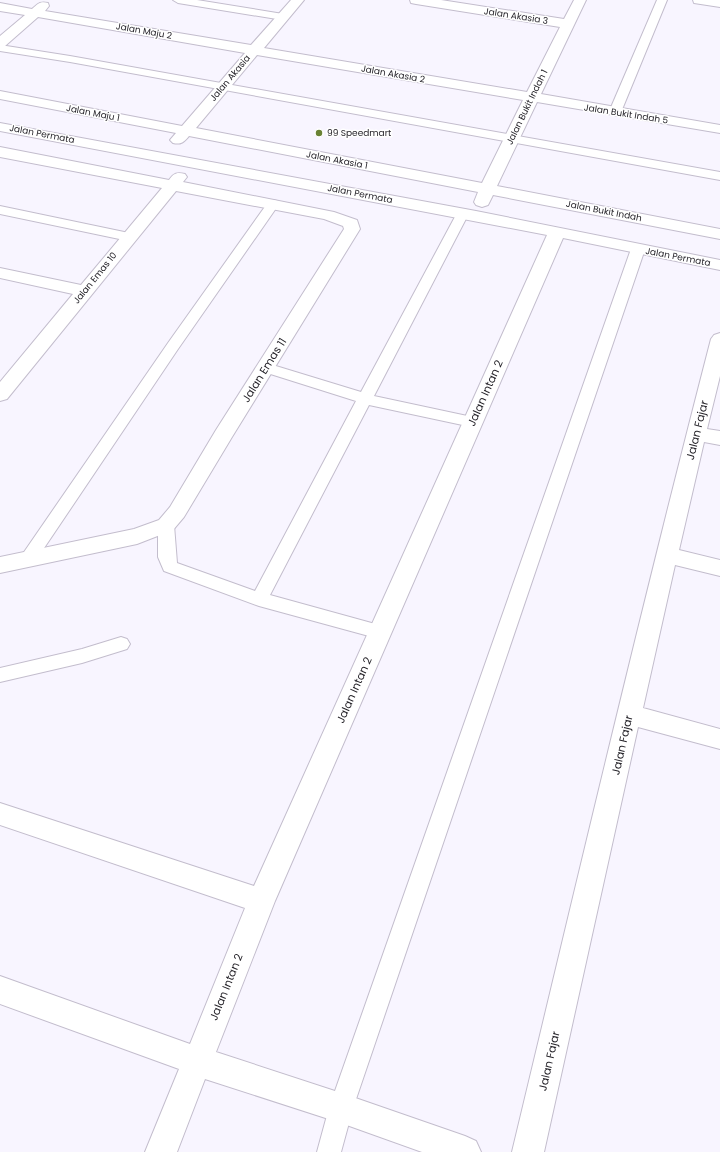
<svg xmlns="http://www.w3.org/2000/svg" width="720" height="1152" font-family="Poppins,sans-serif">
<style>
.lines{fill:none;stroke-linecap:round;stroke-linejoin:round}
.service-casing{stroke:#c3bdcd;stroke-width:2}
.minor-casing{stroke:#c3bdcd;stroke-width:2}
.service{fill:#fff;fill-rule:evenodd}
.minor{fill:#fff;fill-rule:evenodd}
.poi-dot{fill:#698234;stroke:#fff;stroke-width:1.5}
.labels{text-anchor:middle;stroke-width:3;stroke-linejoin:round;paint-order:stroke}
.far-street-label{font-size:9px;fill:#26242a;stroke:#fff}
.far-poi-label{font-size:9px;fill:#26242a;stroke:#fff;text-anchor:start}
.street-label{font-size:11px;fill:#26242a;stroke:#fff}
</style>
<rect width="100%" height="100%" fill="#f8f5ff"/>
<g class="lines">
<defs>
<path id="service" d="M173,0H197L283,14L288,17L283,20L178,3Z
M657,0H667L621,112L619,114H611L609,112Z
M0,45L70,56L720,172V180L70,62L0,51Z
M273,200L277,201L279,204L178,349L34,563L28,565L22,563L20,559L22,555L168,343L269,201Z
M0,206L129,233L134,234L135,237L134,240L129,241L0,214Z
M463,209L467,210L469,213L374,396L472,417L477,418L480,422L477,426L472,427L369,405L270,595L386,627L389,632L386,637L380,639L259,606L164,571L158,557V525L160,521L166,519L172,521L174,525L177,563L255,591L356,401L261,371L259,368L261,365L266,363L361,392L457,213L459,210Z
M638,245L643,246L645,249L353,1108L341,1152H317L329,1108L631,249L633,246Z
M121,637L127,639L130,644L127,649L82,663L0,682V668L82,649Z"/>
<path id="minor" d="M291,0H304L264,48L527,92L560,27L416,4L411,3L410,0H441L564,19L574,0H586L541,94L720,125V133L537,102L497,186L720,229V239L493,195L488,205L482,207L476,205L474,202L478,192L189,136C184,142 181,145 173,143L170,140L176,133L0,99V91L182,126L245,53L38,17L5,46L0,47V36L25,15L0,11V3L32,9C38,4 40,1 48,3L49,6L45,11L251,45ZM257,55L523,100L482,183L196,128Z
M693,0H720V7L694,3Z
M0,123L476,211L720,260V270L563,238L275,901L216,1052L341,1093L465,1136L476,1141L481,1152H422L341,1123L205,1079L177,1152H145L179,1069L0,1004V976L190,1044L245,908L0,825V803L254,886L547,235L0,131Z
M0,147L169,180C174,173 177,172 185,174L187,177L183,182L334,212L357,220L360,229L232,437L184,517L173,530L137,544L0,573V557L134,529L159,520L170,507L216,430L344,229L343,226L324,219L176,191L7,399L0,401V382L73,294L0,278V268L81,285L162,188L0,157Z
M720,333V376L707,429L720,431V445L704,442L679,550L720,560V576L675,565L643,708L720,729V749L638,727L544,1152H512C577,881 641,609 711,339L714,335Z"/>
</defs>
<use href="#service" class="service-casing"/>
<use href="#minor" class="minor-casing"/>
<use href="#service" class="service"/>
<use href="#minor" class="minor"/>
</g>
<circle class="poi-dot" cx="319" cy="133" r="4"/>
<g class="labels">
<g class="far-street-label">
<text transform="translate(516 16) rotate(9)" y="3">Jalan Akasia 3</text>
<text transform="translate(144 31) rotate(10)" y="3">Jalan Maju 2</text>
<text transform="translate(393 74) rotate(10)" y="3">Jalan Akasia 2</text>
<text transform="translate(230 78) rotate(-50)" y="3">Jalan Akasia</text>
<text transform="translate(527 107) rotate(-64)" y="3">Jalan Bukit Indah 1</text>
<text transform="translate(93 113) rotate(11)" y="3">Jalan Maju 1</text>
<text transform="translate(626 114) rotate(9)" y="3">Jalan Bukit Indah 5</text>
<text transform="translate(42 134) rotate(11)" y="3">Jalan Permata</text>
<text transform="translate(337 160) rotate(11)" y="3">Jalan Akasia 1</text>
<text transform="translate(360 194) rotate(11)" y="3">Jalan Permata</text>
<text transform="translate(604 211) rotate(11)" y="3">Jalan Bukit Indah</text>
<text transform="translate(678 257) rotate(11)" y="3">Jalan Permata</text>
<text transform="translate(95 278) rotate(-51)" y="3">Jalan Emas 10</text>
</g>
<g class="far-poi-label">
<text x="327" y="136">99 Speedmart</text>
</g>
<g class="street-label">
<text transform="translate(264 370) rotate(-58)" y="4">Jalan Emas 11</text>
<text transform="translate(485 393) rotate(-66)" y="4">Jalan Intan 2</text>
<text transform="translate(697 430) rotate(-76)" y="4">Jalan Fajar</text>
<text transform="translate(354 690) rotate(-66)" y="4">Jalan Intan 2</text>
<text transform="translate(622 745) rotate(-77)" y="4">Jalan Fajar</text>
<text transform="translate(226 987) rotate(-68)" y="4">Jalan Intan 2</text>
<text transform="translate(549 1061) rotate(-77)" y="4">Jalan Fajar</text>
</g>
</g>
</svg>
